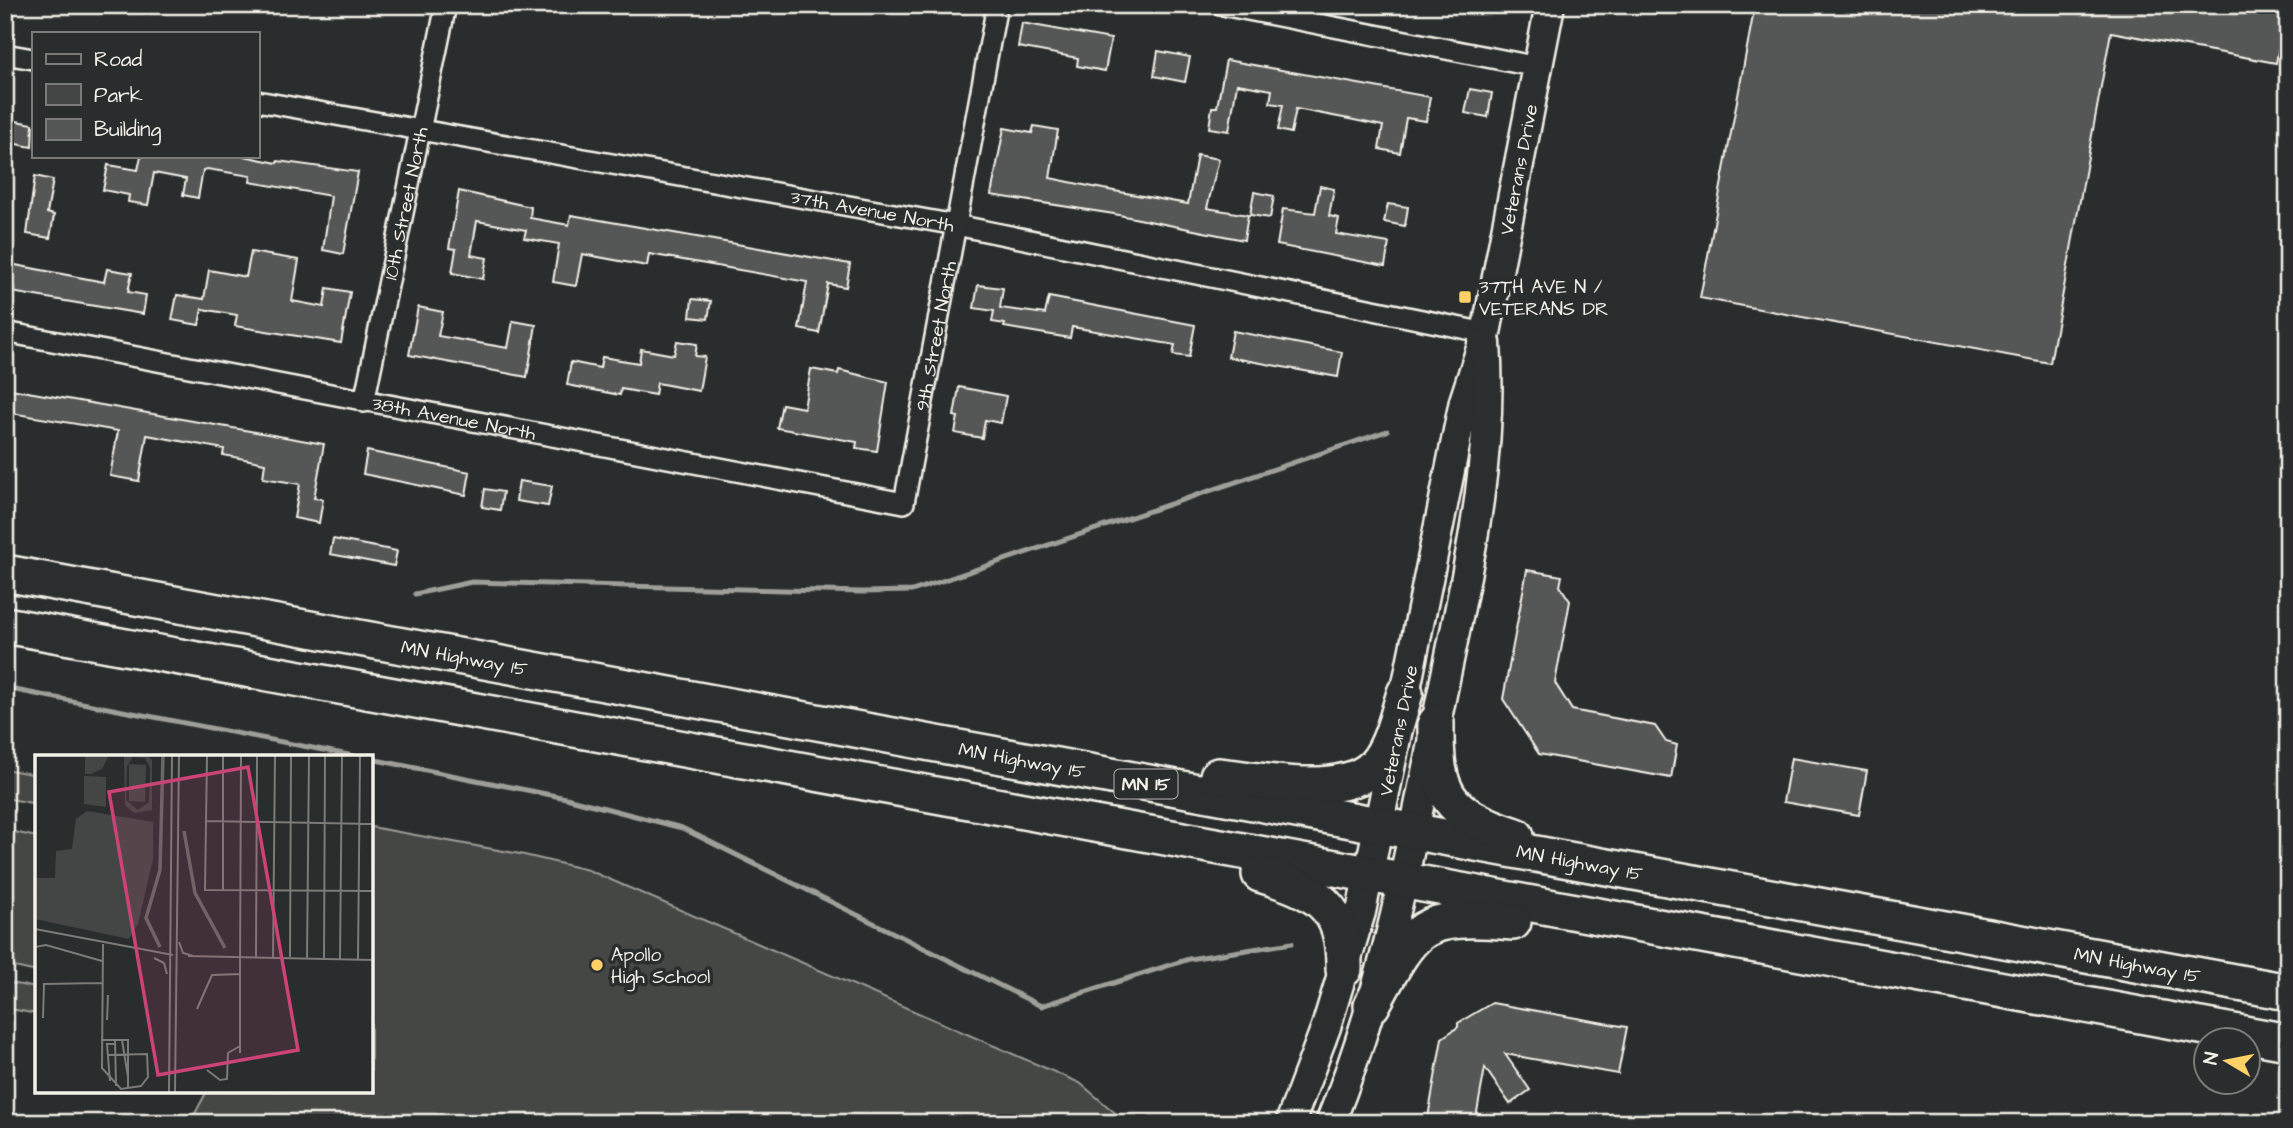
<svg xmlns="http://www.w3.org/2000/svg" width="2293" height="1128" font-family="'Architects Daughter',sans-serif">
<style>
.green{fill:#444645;stroke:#9c9c96;stroke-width:2}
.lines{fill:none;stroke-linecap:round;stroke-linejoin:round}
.stream{stroke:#9f9f9a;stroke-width:5}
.building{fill:#555756;stroke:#f4f1e8;stroke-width:2}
.street-casing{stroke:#f4f1e8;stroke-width:24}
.secondary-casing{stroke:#f4f1e8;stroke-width:33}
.highway-casing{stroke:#f4f1e8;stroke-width:40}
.street{stroke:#2a2d2e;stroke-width:19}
.secondary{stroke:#2a2d2e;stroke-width:28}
.highway{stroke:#2a2d2e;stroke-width:35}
.poi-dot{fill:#ffd166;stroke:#2a2d2e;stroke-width:2.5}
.labels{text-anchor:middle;stroke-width:7;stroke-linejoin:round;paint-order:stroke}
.shield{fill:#2a2d2e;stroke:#b7b6b0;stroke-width:2}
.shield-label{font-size:18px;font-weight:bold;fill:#f4f1e8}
.street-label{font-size:19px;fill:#f4f1e8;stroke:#2a2d2e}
.poi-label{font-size:19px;fill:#f4f1e8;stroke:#2a2d2e;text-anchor:start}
.inset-river{fill:none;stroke:#676866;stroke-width:3.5}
.inset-road{fill:none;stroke:#7b7b78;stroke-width:2}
.view{fill:#cc4377;fill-opacity:0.15;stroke:#cc4377;stroke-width:3.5}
.inset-edge{fill:none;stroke:#f4f1e8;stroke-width:3.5}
</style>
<rect width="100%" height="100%" fill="#2a2d2e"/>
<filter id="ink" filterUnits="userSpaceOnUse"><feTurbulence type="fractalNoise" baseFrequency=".0143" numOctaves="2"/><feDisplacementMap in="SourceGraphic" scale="14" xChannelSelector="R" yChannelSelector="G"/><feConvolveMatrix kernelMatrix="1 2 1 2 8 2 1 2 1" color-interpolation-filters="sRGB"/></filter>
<g filter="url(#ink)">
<path class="green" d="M5,769L37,775V804L5,798Z
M371,827L520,854L588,870L1080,1083L1127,1123H190L207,1091H371Z
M5,830L37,837V972L5,965Z
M5,982L37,988V1014L5,1008Z"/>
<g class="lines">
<path class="stream" d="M415,594L472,582L862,592L912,591L1387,431
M5,688L359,757
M371,759L566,798L682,828L1041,1006L1189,959L1292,943"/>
</g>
<path class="building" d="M1755,5H2287L2276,63L2111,32L2050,363L1700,298Z
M1022,23L1111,39L1105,71L1077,66L1078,58L1018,47Z
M1158,51L1190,57L1185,82L1154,76Z
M1226,60L1430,97L1426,121L1406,118L1400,153L1379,149L1383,126L1349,119L1296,109L1291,133L1278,130L1283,105L1270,103L1272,90L1237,84L1229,131L1209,128L1212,107H1217Z
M1470,89L1492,93L1488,117L1465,113Z
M5,119L33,124L32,147L5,142Z
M1034,126L1058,130L1050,178L1103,189L1188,204L1197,155L1219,159L1207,208L1248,215L1244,240L1114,214L991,195L1004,128L1032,133Z
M141,156H244L277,163L278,161L358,172L343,254L323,250L331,196L250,182L251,176L207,169L203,170L198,198L183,195L186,179L154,173L148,205L128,202L129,195L103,190L108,165L138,170Z
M35,176L53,180L47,213L54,215L50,238L27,234Z
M1320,186L1334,189L1329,216L1339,218L1336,234L1389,243L1385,266L1277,245L1283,209L1315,213Z
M459,191L531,207L530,218L569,225L571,215L850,264L846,287L828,284L819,333L799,329L807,282L649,254L647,266L582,254L576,286L553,282L559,244L524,238L526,230L477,221L471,255L487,258L483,279L452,273L456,249L449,248Z
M1254,192L1274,196L1270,218L1250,215Z
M1388,204L1408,207L1405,226L1384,222Z
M251,252L299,260L292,301L324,307L327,288L350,292L341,343L235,326L237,315L202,309L199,325L172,320L177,295L204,299L209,270L246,277Z
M5,263L104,282L107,269L132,273L128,292L146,295L143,314L5,291Z
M978,285L1003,288L1000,308L1045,314L1049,297L1195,325L1189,357L1173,355L1175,345L1072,327L1070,338L1004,327L1005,324L992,322L994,311L974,308Z
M692,299L711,301L708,319L690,317Z
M418,307L443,312L438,336L508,348L513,321L536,325L527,377L409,355Z
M1233,331L1342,352L1338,377L1228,357Z
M677,341L697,344L695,356L705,357L699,391L657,383L655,395L621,389L620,395L567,385L571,362L600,368L602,357L639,363L641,349L674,355Z
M811,369L838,374L839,370L888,382L877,451L856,448L857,442L777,428L782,404L804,408Z
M959,387L1006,396L1001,423L985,420L982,438L955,433L958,417L954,416Z
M5,388L324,444L314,498L323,499L319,523L294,518L300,484L263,478L265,463L223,455L224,449L147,435L139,481L110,476L118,431L5,412Z
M367,451L470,472L466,495L363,474Z
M519,481L552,486L548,506L516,501Z
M485,489L503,492L500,510L482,507Z
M333,539L397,551L394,566L330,554Z
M1527,570L1562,576L1560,586L1570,601L1555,683L1572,710L1655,726L1666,742L1677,745L1671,778L1539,754L1503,699Z
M1791,758L1867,771L1859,815L1783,802Z
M1492,1003L1627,1027L1618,1074L1505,1054L1530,1090L1510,1104L1485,1068L1475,1123H1427L1442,1038L1458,1027V1023Z"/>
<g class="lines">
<defs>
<g id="street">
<path d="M1222,5L1538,67"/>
<path d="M5,54L33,59"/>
<path id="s1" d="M257,101L956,225L1486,333"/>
<path id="s2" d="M5,332L904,503L997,5"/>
<path id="s3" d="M364,402L446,5"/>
</g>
<g id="secondary">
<path id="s4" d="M1290,1123L1326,1027L1361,912L1464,401L1486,333L1550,5"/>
<path d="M1330,1123C1385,989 1410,850 1439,709C1463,589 1495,467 1486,343"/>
</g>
<g id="highway">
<path id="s5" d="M5,573L2288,992"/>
<path d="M5,625L2288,1042"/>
<path d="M1436,723C1435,795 1446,813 1516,836"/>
<path d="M1218,776C1261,780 1352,802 1380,759C1393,740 1398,715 1405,693"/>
<path d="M1260,874C1316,891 1345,904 1344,969"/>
<path d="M1372,1005C1415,925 1419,914 1513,922"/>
</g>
</defs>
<use href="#street" class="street-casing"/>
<use href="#secondary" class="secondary-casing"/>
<use href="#highway" class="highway-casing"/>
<use href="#street" class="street"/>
<use href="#secondary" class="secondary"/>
<use href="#highway" class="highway"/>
</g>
</g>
<g class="poi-dot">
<rect x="1458" y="290" width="14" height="14" rx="3.5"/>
<circle cx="597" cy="965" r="7"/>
</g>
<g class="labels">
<rect class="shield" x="1114.5" y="769.5" width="63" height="29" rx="5"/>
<g class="shield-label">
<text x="1146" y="790">MN 15</text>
</g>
<g class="street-label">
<text dy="7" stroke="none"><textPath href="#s4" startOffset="982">Veterans Drive</textPath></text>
<text dy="7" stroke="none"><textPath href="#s3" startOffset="203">10th Street North</textPath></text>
<text dy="7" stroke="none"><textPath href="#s1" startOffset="625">37th Avenue North</textPath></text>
<text dy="7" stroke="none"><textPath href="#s2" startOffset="1085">9th Street North</textPath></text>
<text dy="7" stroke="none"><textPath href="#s2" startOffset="457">38th Avenue North</textPath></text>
<text dy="7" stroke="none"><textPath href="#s5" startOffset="467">MN Highway 15</textPath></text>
<text dy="7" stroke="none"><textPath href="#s4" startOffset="408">Veterans Drive</textPath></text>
<text dy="7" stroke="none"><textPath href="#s5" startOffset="1034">MN Highway 15</textPath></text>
<text dy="7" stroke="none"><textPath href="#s5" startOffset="1601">MN Highway 15</textPath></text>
<text dy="7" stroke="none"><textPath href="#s5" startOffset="2168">MN Highway 15</textPath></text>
</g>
<g class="poi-label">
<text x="1479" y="293">37TH AVE N /<tspan x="1479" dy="22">VETERANS DR</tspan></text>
<text x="611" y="961">Apollo<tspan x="611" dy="22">High School</tspan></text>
</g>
</g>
<g transform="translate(35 755)">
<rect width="338" height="338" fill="#2a2d2e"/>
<path d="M50,0H74L67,14L56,19H50ZM89,0H112L117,5V55L99,58L90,50ZM98,2L110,3L115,13L114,47L103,55L91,45L92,11ZM94,9L111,10L110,47L94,46ZM49,21L71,22V52L49,49ZM52,56L118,67V104L103,169L94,184L0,164V95L1,123H20L21,96L37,94L41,64Z" fill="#444645" fill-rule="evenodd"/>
<path class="inset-river" d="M149,76L160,138L190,193M125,192L111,163L125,115L128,0"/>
<path class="inset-road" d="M172,0L170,135L338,136M171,66L338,69M188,135V0M0,174L138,200M144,187L148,198L158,201M68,189L67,313L86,334L106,331L113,322L112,299L73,300M0,192L11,190L67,206M153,201L338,205M221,202L222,0M255,202L256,0M119,203L129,208L132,219M238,203L240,0M272,203L274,0M305,204L307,0M289,205L290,0M323,205L325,0M205,219V298M162,254L177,220L205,219L206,0M8,263L9,229L67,228M72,265L73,240M66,285H93V332M80,285L81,331M87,285L93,322M172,315L185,325L192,324L193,298L205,291M75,326L72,289H80M134,337L137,0M140,337L144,0"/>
<path class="view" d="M213,12L263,295L123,320L74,37Z"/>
<rect width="338" height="338" class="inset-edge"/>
</g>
<rect width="2293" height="1128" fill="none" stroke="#2a2d2e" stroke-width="28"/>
<rect x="14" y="14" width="2265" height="1100" fill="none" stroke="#f4f1e8" stroke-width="2.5" filter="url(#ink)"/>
<rect x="32" y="32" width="228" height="126" fill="#2a2d2e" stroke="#7b7b78" stroke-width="2"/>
<rect x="46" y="54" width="35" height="10" fill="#2a2d2e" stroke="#7b7b78" stroke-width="2"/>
<text x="94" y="66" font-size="21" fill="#f4f1e8">Road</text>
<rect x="46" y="84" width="35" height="21" fill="#444645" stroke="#7b7b78" stroke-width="2"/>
<text x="94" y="102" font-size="21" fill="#f4f1e8">Park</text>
<rect x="46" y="119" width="35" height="21" fill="#555756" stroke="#7b7b78" stroke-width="2"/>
<text x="94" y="136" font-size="21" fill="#f4f1e8">Building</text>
<g transform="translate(2227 1061) rotate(280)"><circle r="33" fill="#2a2d2e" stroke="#7b7b78" stroke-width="2"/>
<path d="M0-5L12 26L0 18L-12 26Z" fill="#ffd166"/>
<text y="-10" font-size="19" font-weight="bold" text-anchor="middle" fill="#f4f1e8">N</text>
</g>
</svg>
